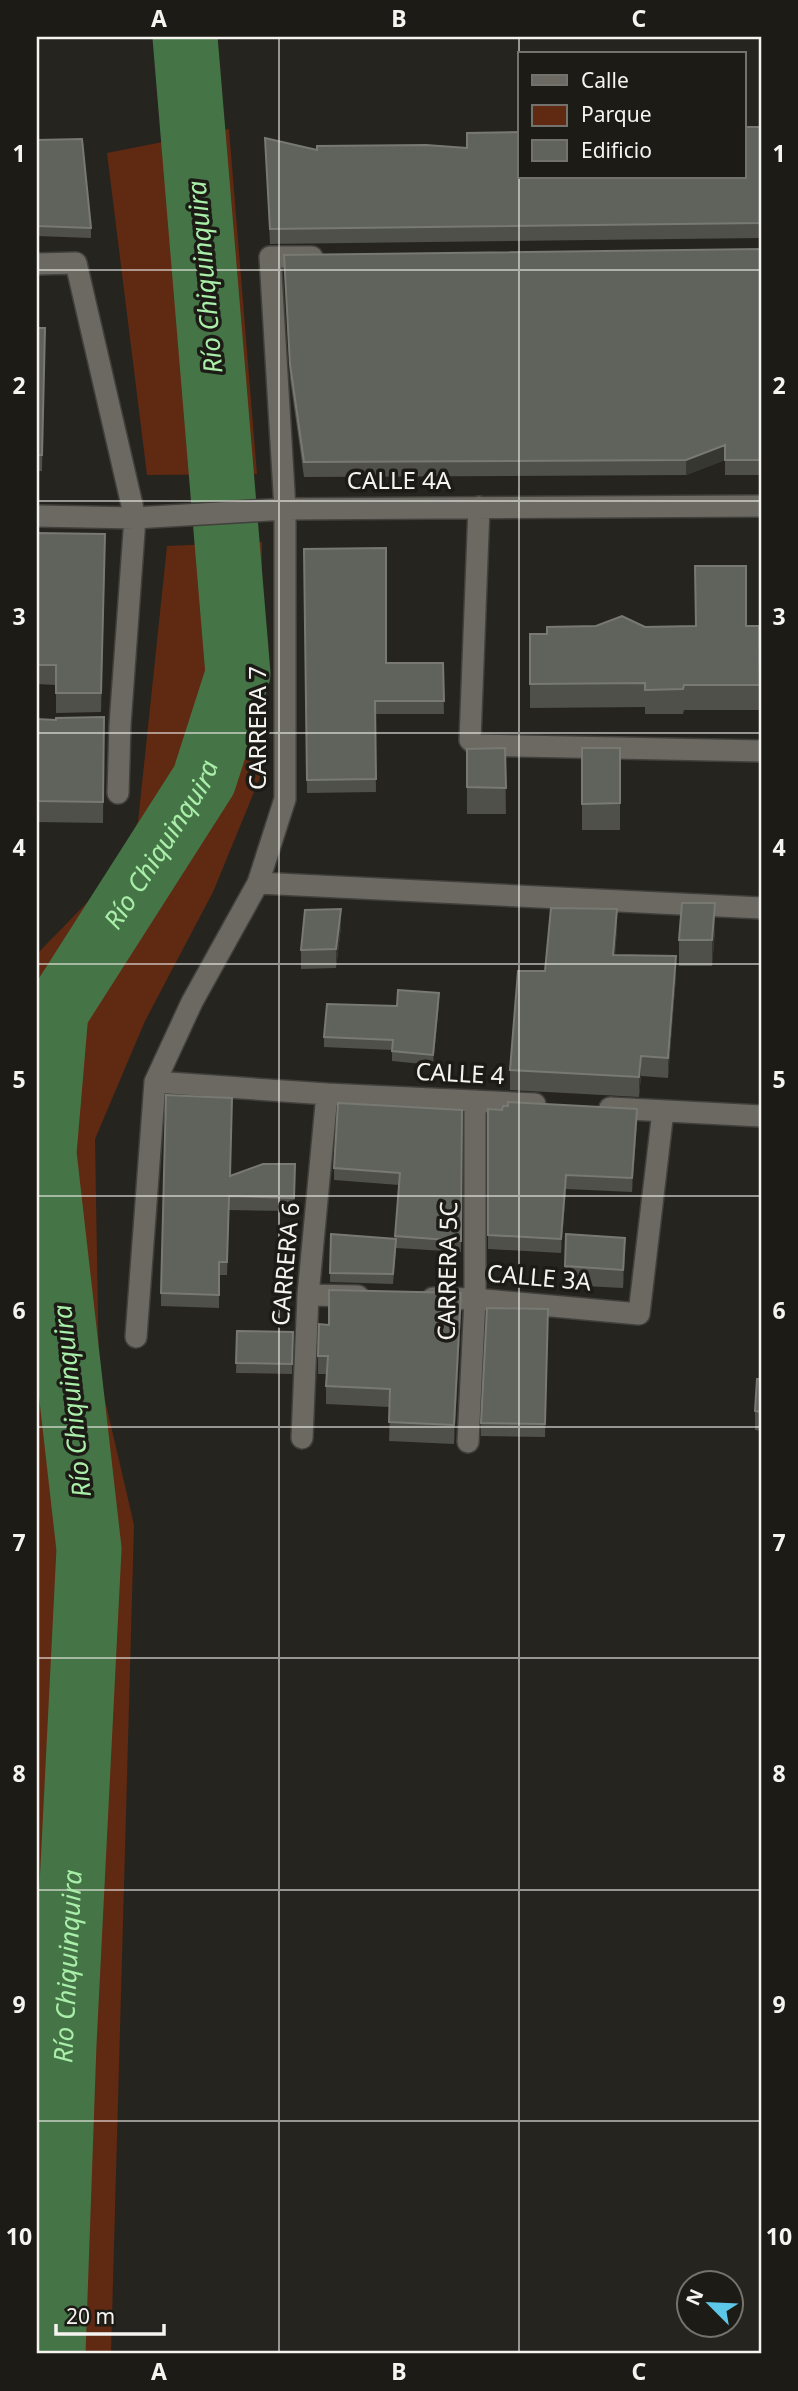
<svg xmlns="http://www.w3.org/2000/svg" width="798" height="2391" font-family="'Noto Sans',sans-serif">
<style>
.green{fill:#602912}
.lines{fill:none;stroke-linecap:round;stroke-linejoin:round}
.river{stroke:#457446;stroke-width:65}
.minor-casing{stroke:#42403c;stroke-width:24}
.minor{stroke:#6b6962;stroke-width:21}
.wall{fill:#4f504a}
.shaded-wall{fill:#373732}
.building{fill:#60625c;stroke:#787973;stroke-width:2}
.grid{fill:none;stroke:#f5f4f0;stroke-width:2;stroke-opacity:0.55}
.labels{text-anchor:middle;stroke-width:7;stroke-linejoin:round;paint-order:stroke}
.street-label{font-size:24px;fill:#f5f4f0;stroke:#1c1b16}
.water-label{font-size:26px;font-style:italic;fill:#a9efa9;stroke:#1c1b16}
.neatline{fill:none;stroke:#f5f4f0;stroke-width:2.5}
.grid-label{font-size:23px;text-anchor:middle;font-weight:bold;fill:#f5f4f0}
</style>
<rect width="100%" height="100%" fill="#26241f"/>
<path class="green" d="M229,129L257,474L147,475L107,153Z
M262,542L261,775L213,892L145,1021L95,1139L99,1374L134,1525L111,2354H37V954L108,881L138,822L167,546Z"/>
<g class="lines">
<path class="river" id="s1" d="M53,2354L64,2044L89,1549L44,1153L56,1012L204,780L238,674L185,37"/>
<defs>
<path id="minor" d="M37,264L76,263L135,518L120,725L118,793
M479,507L470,740L476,745L761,751
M37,516L135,518L285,509L761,506
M258,883L761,908
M155,1082L327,1094L535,1104
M610,1108L761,1116
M308,1295L358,1296
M433,1298L475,1299L639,1314L663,1111
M136,1337L155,1082L192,1002L258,883L285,799V509L270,257H312
M302,1438L308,1295L327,1094
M468,1442L475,1299V1101"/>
</defs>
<use href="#minor" class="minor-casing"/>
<use href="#minor" class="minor"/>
</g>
<path class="wall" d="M761,127V238L270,244L265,138L317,150L467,148Z
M37,140L91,228V238L37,236Z
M761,249V475H725V460L686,475L304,477L290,379L284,255Z
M37,328H45L42,471H37Z
M37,533L105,554L101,712L56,713V685L37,684Z
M304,549L386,663H443L444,714H375L376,792L307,793Z
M759,626L760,710H684L683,714H645V707L530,708V634H547L645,627Z
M104,717L103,823L37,822V719L56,720Z
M505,748L506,814H467V749Z
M582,748H620V830H582Z
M341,927L336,968L301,969V950Z
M617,929L615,955L676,976L668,1078L641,1076L639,1097L510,1090V1070L545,971Z
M715,930L712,966H679V940Z
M439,1003L433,1065L392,1061V1050L324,1047V1037L397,1006Z
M488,1109L637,1123L632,1192L566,1189L561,1253L488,1249Z
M462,1110L461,1252L396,1248L393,1284L330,1282L331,1234L395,1239L399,1185L334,1180V1168Z
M295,1164L294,1211L229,1210L227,1275H219V1308L161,1306V1293L230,1176Z
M566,1234L625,1257L623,1288L565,1285Z
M548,1309L545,1437L481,1436V1423Z
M461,1312L454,1444L389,1441L390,1407L326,1404V1374H318V1356L329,1325Z
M237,1331L293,1332L292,1374L236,1373Z
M761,1379V1431L755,1430V1411Z"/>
<path class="shaded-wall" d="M725,445V460L686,475V460Z
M715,903V930L712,966V940Z
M341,909V927L336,968V949Z
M617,909V929L613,975V955Z
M676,956V976L668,1078V1058Z
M439,993V1003L433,1065V1055Z
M641,1056V1076L639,1097V1077Z
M637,1109V1123L632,1192V1178Z
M566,1175V1189L561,1253V1239Z
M625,1238V1257L623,1288V1270Z
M461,1293V1312L454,1444V1425Z"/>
<path class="building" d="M744,127H761V223L270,229L265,138L317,150V146L426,145L467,148V133L520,132V177H744Z
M82,139L91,228L37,226V140Z
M761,249V460H725V445L686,460L304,462L290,364L284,255Z
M37,328H45L42,455H37Z
M37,533L105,534L101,693H56V665H37Z
M386,548V663H443L444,701H375L376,779L307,780L304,549Z
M695,566H746V626H759L760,685H684L683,689L645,690V683L530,684V634H547V627L596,626L622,616L645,627L696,626Z
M104,717L103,802L37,801V719L56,720V718Z
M505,748L506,788L467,787V749Z
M582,748H620V803L582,804Z
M682,903H715L712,940H679Z
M551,908L617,909L613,955L676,956L668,1058L641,1056L639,1077L510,1070L518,971H545Z
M341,909L336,949L301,950L305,910Z
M398,990L439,993L433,1055L392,1051L393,1040L324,1037L327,1004L397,1006Z
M166,1095L232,1098L230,1176L263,1164H295L294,1198L229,1196L227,1262H219V1295L161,1293Z
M508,1102L637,1109L632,1178L566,1175L561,1239L488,1235V1109L502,1110L503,1106H508Z
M338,1103L462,1110L461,1241L395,1236L400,1173L334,1168Z
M331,1234L396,1239L393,1274L330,1273Z
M566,1234L625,1238L623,1270L565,1266Z
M329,1290L461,1293L454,1425L389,1422L390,1389L326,1386L328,1356H318L319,1324L329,1325Z
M487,1308L548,1309L545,1424L481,1423Z
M237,1331L293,1332L292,1364L236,1363Z
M757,1379H761V1412L755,1411Z"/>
<path class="grid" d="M279,37V2354M519,37V2354M37,270H761M37,501H761M37,733H761M37,964H761M37,1196H761M37,1427H761M37,1658H761M37,1890H761M37,2121H761"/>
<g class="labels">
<g class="street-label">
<text x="399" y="489">CALLE 4A</text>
<text transform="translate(258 728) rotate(-90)" y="8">CARRERA 7</text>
<text transform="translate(460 1074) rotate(3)" y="8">CALLE 4</text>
<text transform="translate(286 1264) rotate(-85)" y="8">CARRERA 6</text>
<text transform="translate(448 1271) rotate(-89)" y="8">CARRERA 5C</text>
<text transform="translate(539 1278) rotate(5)" y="8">CALLE 3A</text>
</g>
<g class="water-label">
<text transform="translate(205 277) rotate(-95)" y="9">Río Chiquinquira</text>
<text dy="9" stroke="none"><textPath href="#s1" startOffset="1544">Río Chiquinquira</textPath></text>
<text transform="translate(72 1401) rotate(-96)" y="9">Río Chiquinquira</text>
<text dy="9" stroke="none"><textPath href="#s1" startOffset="388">Río Chiquinquira</textPath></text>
</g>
</g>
<rect width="798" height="2391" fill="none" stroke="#1c1b16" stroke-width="77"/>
<rect x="518" y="52" width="228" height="126" fill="#1c1b16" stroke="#73726d" stroke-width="2"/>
<rect x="532" y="75" width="35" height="10" fill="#6b6962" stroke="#73726d" stroke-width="2"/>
<text x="581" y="88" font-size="21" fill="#f5f4f0">Calle</text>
<rect x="532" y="105" width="35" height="21" fill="#602912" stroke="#73726d" stroke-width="2"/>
<text x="581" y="122" font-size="21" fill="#f5f4f0">Parque</text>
<rect x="532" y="140" width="35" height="21" fill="#60625c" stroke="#73726d" stroke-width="2"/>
<text x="581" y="158" font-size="21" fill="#f5f4f0">Edificio</text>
<g transform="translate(710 2304) rotate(294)"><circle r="33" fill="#1c1b16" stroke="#73726d" stroke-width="2"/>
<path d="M0-5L12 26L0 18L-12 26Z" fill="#5dc7e8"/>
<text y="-10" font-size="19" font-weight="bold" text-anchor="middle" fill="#f5f4f0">N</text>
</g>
<path d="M56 2324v10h108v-10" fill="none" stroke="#f5f4f0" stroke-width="3.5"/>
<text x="66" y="2324" font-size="21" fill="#f5f4f0" stroke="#1c1b16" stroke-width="5" paint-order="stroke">20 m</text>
<rect x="38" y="38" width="722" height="2314" class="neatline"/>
<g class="grid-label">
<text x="159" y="27">A</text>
<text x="399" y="27">B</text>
<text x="639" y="27">C</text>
<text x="19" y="162">1</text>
<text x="779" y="162">1</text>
<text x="19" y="394">2</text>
<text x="779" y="394">2</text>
<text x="19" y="625">3</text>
<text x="779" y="625">3</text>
<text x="19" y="856">4</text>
<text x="779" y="856">4</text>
<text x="19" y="1088">5</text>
<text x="779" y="1088">5</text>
<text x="19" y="1319">6</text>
<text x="779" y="1319">6</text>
<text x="19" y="1551">7</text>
<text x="779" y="1551">7</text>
<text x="19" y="1782">8</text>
<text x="779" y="1782">8</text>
<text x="19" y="2013">9</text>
<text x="779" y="2013">9</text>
<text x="19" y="2245">10</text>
<text x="779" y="2245">10</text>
<text x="159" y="2380">A</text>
<text x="399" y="2380">B</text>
<text x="639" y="2380">C</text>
</g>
</svg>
